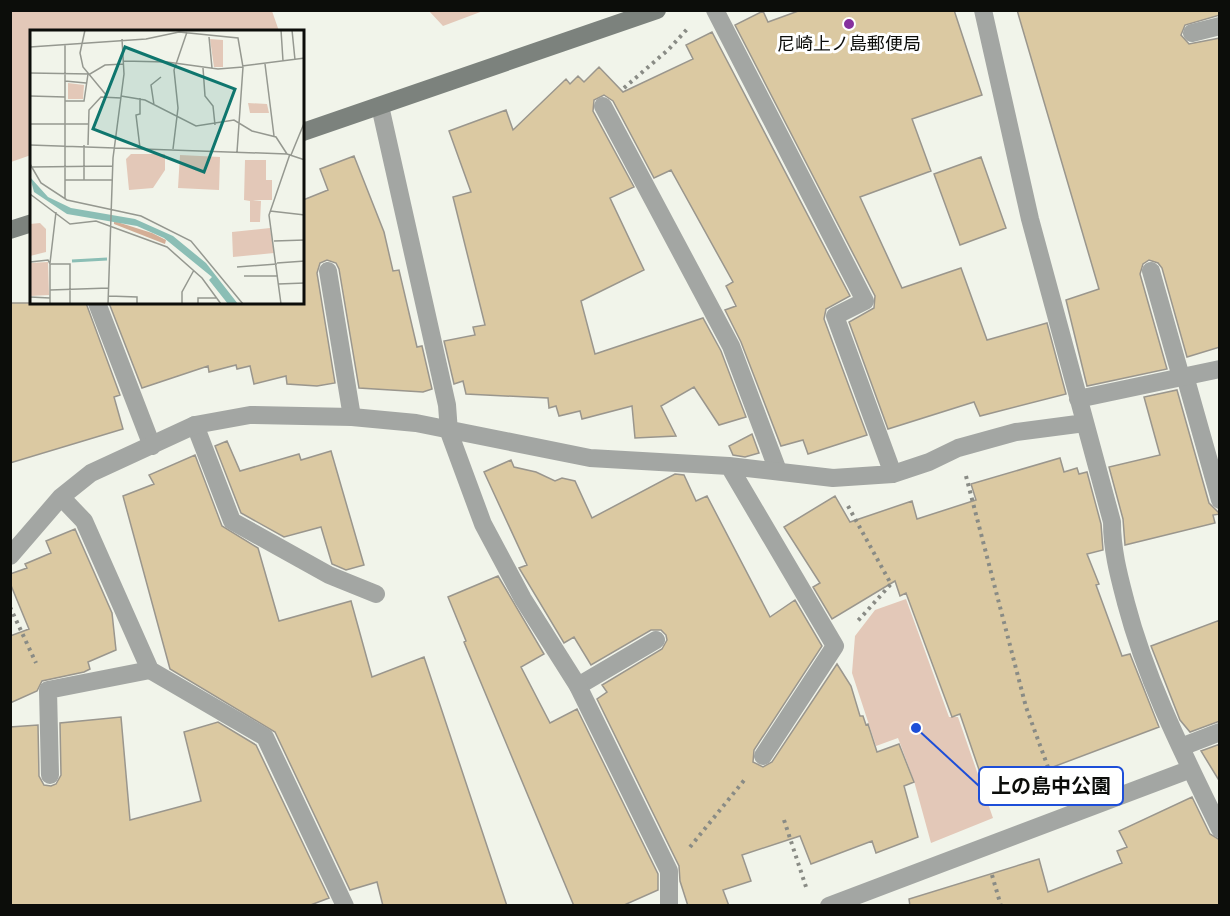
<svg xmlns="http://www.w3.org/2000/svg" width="1230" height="916" font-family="'Nunito Sans','Noto Sans JP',sans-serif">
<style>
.green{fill:#e3c8b8}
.building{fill:#dbc9a2;stroke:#9a968d;stroke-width:1.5}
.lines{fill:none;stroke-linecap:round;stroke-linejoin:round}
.path{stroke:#898b85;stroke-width:4;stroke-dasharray:3 4.5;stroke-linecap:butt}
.lane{stroke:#a3a6a3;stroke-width:18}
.street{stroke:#a3a6a3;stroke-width:18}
.secondary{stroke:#7c827d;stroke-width:18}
.poi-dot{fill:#86309e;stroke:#fff;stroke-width:2}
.labels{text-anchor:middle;stroke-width:6;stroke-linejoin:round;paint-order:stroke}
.poi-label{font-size:18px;fill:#0c0d0a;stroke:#fff}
.inset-river{fill:none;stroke:#8bbeb5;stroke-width:3}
.inset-road{fill:none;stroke:#959890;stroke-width:1.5}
.view{fill:#0f766e;fill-opacity:0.15;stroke:#0f766e;stroke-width:3}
.inset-edge{fill:none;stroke:#0c0d0a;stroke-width:3}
.leader{fill:none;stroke:#1d4ed8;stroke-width:2}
.callout-dot{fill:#1d4ed8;stroke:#fff;stroke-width:2}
.callout{fill:#fff;stroke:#1d4ed8;stroke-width:2}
.callout-label{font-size:20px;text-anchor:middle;font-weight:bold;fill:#0c0d0a}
</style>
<rect width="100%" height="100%" fill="#f1f4ea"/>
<path class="green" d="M10,11H272L279,31L32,32L31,155L11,162Z
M429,11H483L443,26Z
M906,599L949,717H958L993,818L931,843L914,781L898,738L876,746L852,673L855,636L875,610Z"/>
<path class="building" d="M801,10H954L982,95L912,119L931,171L860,197L902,288L961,268L987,340L1047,323L1066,394L980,416L974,402L888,429L849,322L874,308L875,296L735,25L763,11L768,22Z
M1017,10H1220V15L1185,25L1181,35L1189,44L1220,38V347L1187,357L1162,268L1158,263L1149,260L1143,264L1140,274L1167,369L1087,386L1066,300L1099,289Z
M712,32L850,296L826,309L824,319L867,435L808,454L803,440L781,446L741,342L725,310L736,306L726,286L733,282L671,170L654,178L613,101L604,95L594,100L593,111L634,187L610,198L644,270L581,301L595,354L703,318L721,351L746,417L719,425L694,387L661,406L676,436L635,438L632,406L582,419L580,411L559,416L556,406L549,408L548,398L466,394L463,381L454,384L444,341L475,335L473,327L485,325L453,197L471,192L449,131L506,110L513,130L566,79L570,84L578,76L584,82L599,67L623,92L693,59L686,45Z
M354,156L384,232L393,271L399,270L417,347L422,346L432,389L423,392L359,388L339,269L336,263L327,260L320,263L317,273L335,383L317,386L287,384L286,376L254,384L250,366L237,369L236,365L209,372L208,366L142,388L109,303H303V200L328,190L320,169Z
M981,157L1006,228L960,245L934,174Z
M10,303H86L120,395L114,397L123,429L10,463Z
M1177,390L1209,503L1220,514L1213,515L1215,523L1125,545L1123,519L1109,467L1160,455L1144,397Z
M752,434L759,453L745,457L733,455L729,446Z
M227,441L240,471L299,454L301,460L331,451L364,565L346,570L332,564L321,527L284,537L241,513L215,446Z
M195,455L222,526L258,548L279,621L351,601L372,677L424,657L507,906H383L377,882L350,890L275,732L170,669L123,496L154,484L149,475Z
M1060,458L1064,472L1077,468L1079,474L1087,472L1101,524L1103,550L1087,554L1099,584L1096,585L1122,656L1130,654L1159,727L1037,773L1040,780L995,796L994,793L988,796L960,714L952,717L906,593L900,596L895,581L832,619L813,587L820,583L784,527L835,496L850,522L912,501L917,519L976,500L971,484Z
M511,460L514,467L536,472L555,481L562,478L575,481L592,518L675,474L684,475L696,501L707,496L770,617L795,600L822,646L754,750L753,762L763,767L772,762L837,664L851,686L860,716H863L866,725L868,724L877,752L899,744L914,782L904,786L918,837L876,853L872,841L811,864L800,836L742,855L751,881L723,890L729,906H688L680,881L679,866L597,699L607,692L602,685L662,649L667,640L666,635L661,630H651L591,665L574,637L564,643L519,568L527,565L484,472Z
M75,529L112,613L116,650L88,662L90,669L84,672L42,681L37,691L10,703V636L29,629L10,583V574L27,568L25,564L51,553L46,541Z
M498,576L544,654L521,667L550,723L577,709L658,874V890L622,906H574L464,642L466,641L448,597Z
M1220,620V721L1190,732L1180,720L1151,646Z
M121,717L130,820L201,801L184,732L218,722L256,745L329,898L308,906H10V727L38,725L39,776L44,785L51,786L56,784L61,775L60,723Z
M1220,744V782L1201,751Z
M1192,797L1210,834L1220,840V906H910L909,899L1039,859L1048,892L1122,863L1117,851L1127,847L1119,831Z"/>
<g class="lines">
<path class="path" d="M624,88L669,49L689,27
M966,476L1026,707L1056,789
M848,506L891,584L856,623
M10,607L36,663
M784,820L807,890
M690,847L746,778
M992,875L1001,906"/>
<path class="lane" d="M1192,33L1220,26
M603,106L731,346L778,471
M328,271L352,417
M97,303L152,446
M1185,376L1220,500
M195,425L232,521L329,575L376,594
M578,686L656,640
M50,775L48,690L150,670"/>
<path class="street" d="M715,10L865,301L835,316L893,474
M983,10L1030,219L1112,522C1112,551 1119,576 1126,603C1147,683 1184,755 1220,829
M380,106L447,405L449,432L483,524L523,599L578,686L669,871V906
M1151,271L1181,377
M1078,399L1220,369
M729,466L835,646L763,756
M61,497L84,521L150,670L265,737L345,906
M10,556L61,497L91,473L195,425L250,415L352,417L416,423L590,458L729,466L833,478L893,474L929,462L958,448L1016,432L1085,423
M1181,747L1220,732
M829,906L1191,769"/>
<path class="secondary" d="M303,132L657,10
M10,230L32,223"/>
</g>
<circle class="poi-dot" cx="849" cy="24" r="6"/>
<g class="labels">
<g class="poi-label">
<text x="849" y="50">尼崎上ノ島郵便局</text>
</g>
</g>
<g transform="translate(30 30)">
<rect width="274" height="274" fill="#f1f4ea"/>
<path d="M180,9L193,10V37H184ZM38,53L54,55L53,69H38ZM218,73L237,74L239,83H220ZM101,124H135V140L123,158L99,160L96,129ZM150,125L190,127L189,160L148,158ZM215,130H236V150H242V170H223L231,171L230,192H220V171L214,170ZM10,193L16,199V222L0,226V194ZM240,198L244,223L203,227L202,202ZM18,232L19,265L0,266V233Z" fill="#e3c8b8"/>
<path d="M84,191L122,203L136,210L135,214L84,194Z" fill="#d4ae96"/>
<path d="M0,147L18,167L41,178L105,189L143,206L176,233L208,274H198L179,250L182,247L134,208L107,196L37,184L4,162Z" fill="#8bbeb5"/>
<path class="inset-river" d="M42,231L77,229"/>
<path class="inset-road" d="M55,0L50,23L53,37L77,66M251,0L253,31M262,0L265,30M179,7L182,38M0,17L116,9L149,2L208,8L213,37L207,122M93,31L137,32L188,39L213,37M235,34L244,106M212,36L275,28M173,38L175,66L183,76L185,95M0,43L60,44L75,35L94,34M35,51L56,53M0,66L35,67M91,66L115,70L166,96L204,90L222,101L246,107L257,124M110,68V84L106,85L110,118M35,71H54L58,44M124,75L121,55L131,47M0,94H58M0,115L257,124L275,130M54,115V150M58,115L59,80L71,67L91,68M143,119L148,78L144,40L157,2M261,125L275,91M0,134L11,153L37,170L111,186L161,211L213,274M1,137L83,136M35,150H83M0,164L40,194L66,191L137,217L172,248L191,274M35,169V14M240,181L275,185M244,211L275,210M0,232L18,230L20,234M20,233L26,182M247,233L275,231M207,237L247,234M214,246H248M248,254L275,253M20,260L79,258M79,266L107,267V274M0,267L20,268M20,274V234H40V274M78,274L83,128L94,44L92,9M152,274V262L164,240M168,274V268H187M251,274L239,185L260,124"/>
<path class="view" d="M95,17L205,59L174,142L63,99Z"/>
<rect width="274" height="274" class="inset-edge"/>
</g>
<path class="leader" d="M916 728L979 786"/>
<circle class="callout-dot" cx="916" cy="728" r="6"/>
<rect class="callout" x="979" y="767" width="144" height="38" rx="6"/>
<g class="callout-label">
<text x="1051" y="793">上の島中公園</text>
</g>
<rect width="1230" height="916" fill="none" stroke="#0c0d0a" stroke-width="24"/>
</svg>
